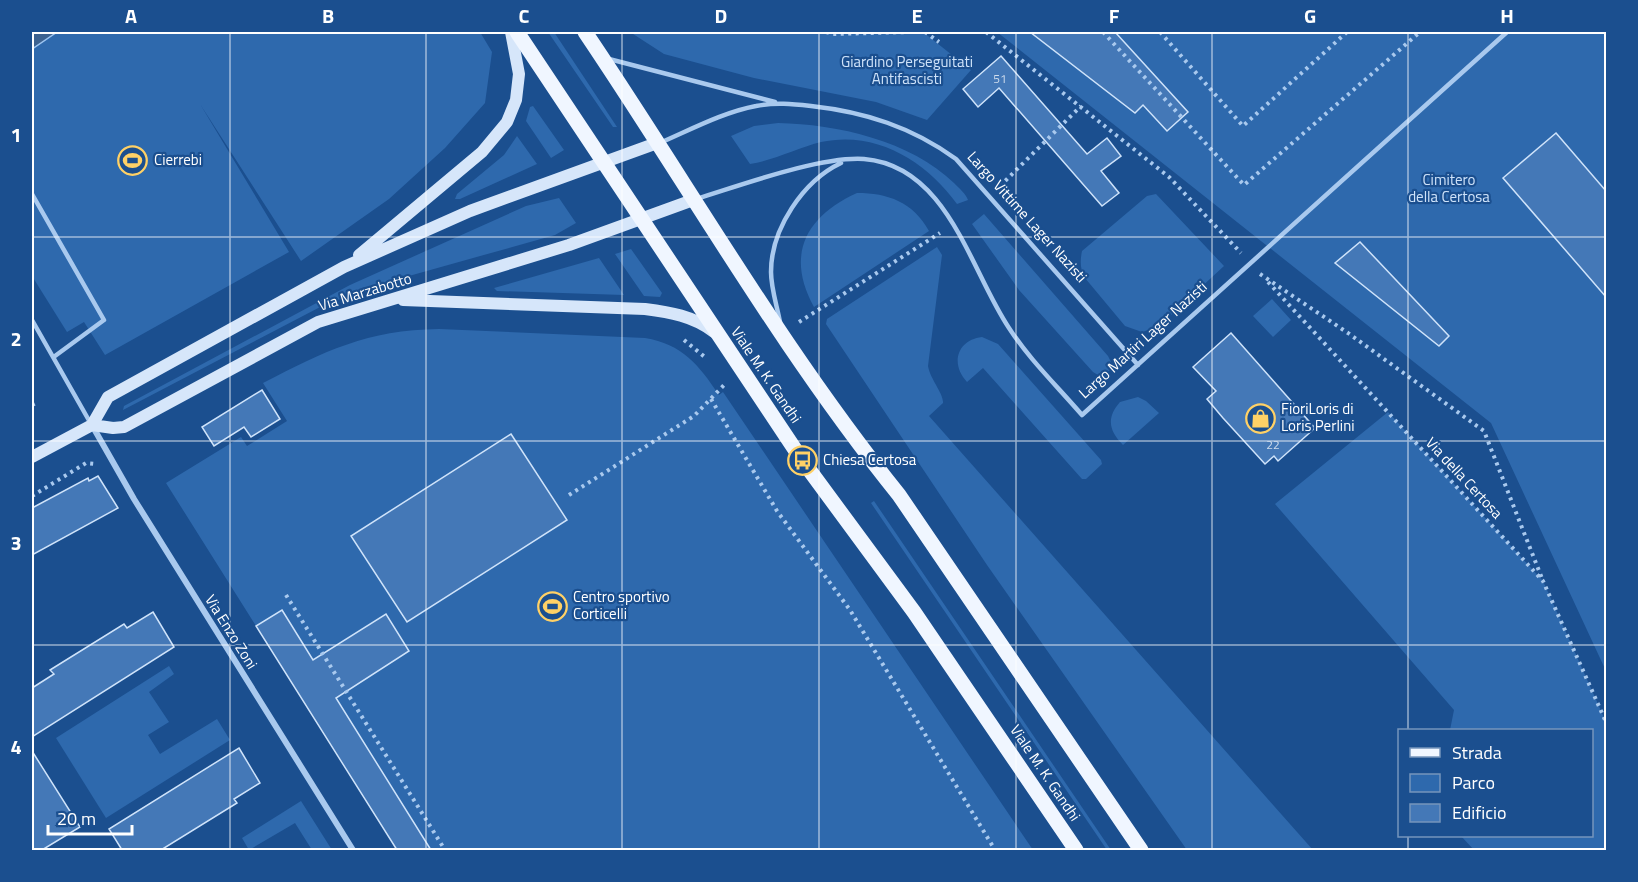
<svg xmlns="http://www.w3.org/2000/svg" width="1638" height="882" font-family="'Titillium Web',sans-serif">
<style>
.green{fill:#2e69ad}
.water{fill:#3c6290;stroke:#9cc4f0;stroke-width:1.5}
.building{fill:#4478b7;stroke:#cfe3fa;stroke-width:1.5}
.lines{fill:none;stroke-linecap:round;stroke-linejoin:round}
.path{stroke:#a9c9ee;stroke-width:4;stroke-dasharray:3 4.5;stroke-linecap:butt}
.lane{stroke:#a9c9ee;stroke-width:4.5}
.street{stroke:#a9c9ee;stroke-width:6}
.secondary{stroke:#d6e6fa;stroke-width:12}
.primary{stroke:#f0f6ff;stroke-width:15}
.grid{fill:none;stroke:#fff;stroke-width:1.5;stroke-opacity:0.55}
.labels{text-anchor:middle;stroke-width:4.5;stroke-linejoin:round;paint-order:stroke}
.number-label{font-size:12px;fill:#d0dded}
.park-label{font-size:15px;fill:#cfe3fa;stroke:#1b4f8f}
.poi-label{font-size:15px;fill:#fff;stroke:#1b4f8f;text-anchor:start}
.street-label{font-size:15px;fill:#fff;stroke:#1b4f8f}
.neatline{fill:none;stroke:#fff;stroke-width:2}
.grid-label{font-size:20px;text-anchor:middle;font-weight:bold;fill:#fff}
</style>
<rect width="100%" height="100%" fill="#1b4f8f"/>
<path class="green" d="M32,32H480L492,52L485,103L445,148L389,199L301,261L200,104L289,252L105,355L84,322L67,332L32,276Z
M548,32H554L617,127H613Z
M630,32H923L971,70L927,120L876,102L754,78L664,54Z
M997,32H1606V671L1491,423Z
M533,106L564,150L551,158L526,121L530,107Z
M778,123C837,124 911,141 954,183C959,188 966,194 968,200L957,204C926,161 876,130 821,142C797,148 775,160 750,164L731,136L754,126Z
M517,136L537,164L460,199H455L457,194L504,155Z
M857,193C888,193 913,202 929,231L814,307C785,255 806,216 857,193Z
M1156,194L1224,266L1158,327L1142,332L1125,326L1085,278C1080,269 1080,261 1082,251L1147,196Z
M559,198L576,223L555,235L384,283L324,305L123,410L124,406L350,285L526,206Z
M984,214L1108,356L1113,366L1107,374L1098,375L1093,372L1019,290L972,224Z
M937,247L942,255L928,366C930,379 944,394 943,403L929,416L1313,850H1187L987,565L826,324L827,319Z
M631,249L662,293L660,297L644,296L615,254Z
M599,258L624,295L497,291L494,288Z
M1272,299L1291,320L1273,337L1253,316Z
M439,329L645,338C682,344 699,365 719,395L723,392L1033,850H397L166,483L241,437L247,446L287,421L263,383C325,351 367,330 439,329Z
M982,337L998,344L1101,460L1102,464L1086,479H1082L983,368L967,382C950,364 957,340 982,337Z
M1138,397L1146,401L1159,413L1123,445C1109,431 1106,418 1120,402Z
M1388,412L1543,581L1606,722V850H1474L1461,836H1592V730H1450L1454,710L1275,504Z
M874,501L1111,850H1107L871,503Z
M169,666L174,674L149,692L169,722L148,735L160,754L217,719L230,740L106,818L56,738Z
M301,801L332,850H312L295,823L249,850L242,838Z"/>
<path class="water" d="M32,32H57L32,49Z"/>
<path class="building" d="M1030,32H1115L1188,112L1167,131L1143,105L1135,113Z
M1001,56L1087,154L1107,138L1121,156L1101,171L1119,193L1102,206L999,88L978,107L963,89Z
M1556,133L1606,191V297L1503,178Z
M1360,242L1449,336L1439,346L1335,263Z
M1231,333L1315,428L1278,461L1274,456L1265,464L1223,418L1207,399L1216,391L1193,367Z
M262,390L280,419L251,437L244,427L214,446L202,427Z
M511,434L567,520L407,622L351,536Z
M98,476L118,508L32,555V508L88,478L89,481Z
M282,610L313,660L386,614L409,651L336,698L431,850H397L256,626Z
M153,612L174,647L32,737V688L54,674L50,670L124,624L127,628Z
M239,748L260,783L234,799L237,803L161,850H122L109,829Z
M32,751L80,827L42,850H32Z"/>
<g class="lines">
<path class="path" d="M826,32L833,34L909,32
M925,32L939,42
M986,32L1169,177L1241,253
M1103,32L1244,185L1420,32
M1160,32L1243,126L1347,32
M1000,186L1081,106
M1260,274L1348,333L1484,431L1543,581
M1268,282L1543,581L1606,722
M799,322L940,233
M684,340L706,358
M711,399L777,511L850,610L995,850
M32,405L36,403
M569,495L694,416L725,384
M32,496L86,463L96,464
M286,595L445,850"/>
<path class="lane" d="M609,59L775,102
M662,142C692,129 724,112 756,106C775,102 793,104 811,106C865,112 912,127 956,159L1138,365
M32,194L104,320L55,356
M696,199C739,186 820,156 864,159C948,166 970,270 1009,328C1029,359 1057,386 1082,415L1507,32
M32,320L91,424
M780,322C777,306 771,288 771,272C771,229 803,181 841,163"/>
<path class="street" d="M93,427L134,499L353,850"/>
<path class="secondary" d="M359,255L482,152L507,122L516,100L519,74L511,32
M403,300L645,309C669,312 694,316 714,332
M92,425L113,428L124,427L318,322L569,245L693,200
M32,457L92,425L108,397L344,267L470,211L657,143"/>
<path class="primary" d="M517,32L802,460L914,612L1076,850
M585,32C689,186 782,350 899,495L1141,850"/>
</g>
<path class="grid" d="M230,32V850M426,32V850M622,32V850M819,32V850M1016,32V850M1212,32V850M1408,32V730M32,237H1606M32,441H1606M32,645H1606M1408,836V850"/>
<defs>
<symbol id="stadium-ring" viewBox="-11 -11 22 22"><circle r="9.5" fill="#1b4f8f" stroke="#ffd166" stroke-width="1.5"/><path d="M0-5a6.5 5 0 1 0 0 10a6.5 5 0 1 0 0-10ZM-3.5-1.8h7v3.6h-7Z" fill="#ffd166"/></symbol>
<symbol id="shop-ring" viewBox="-11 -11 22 22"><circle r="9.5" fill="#1b4f8f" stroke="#ffd166" stroke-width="1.5"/><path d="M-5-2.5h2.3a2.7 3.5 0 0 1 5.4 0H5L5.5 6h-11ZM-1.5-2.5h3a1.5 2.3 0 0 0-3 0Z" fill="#ffd166"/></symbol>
<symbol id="bus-ring" viewBox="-11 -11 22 22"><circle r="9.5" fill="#1b4f8f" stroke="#ffd166" stroke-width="1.5"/><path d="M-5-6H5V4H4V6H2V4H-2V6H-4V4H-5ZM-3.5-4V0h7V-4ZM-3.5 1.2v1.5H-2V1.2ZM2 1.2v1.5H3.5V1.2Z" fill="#ffd166"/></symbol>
</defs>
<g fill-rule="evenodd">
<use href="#stadium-ring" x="116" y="144" width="33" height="33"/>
<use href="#shop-ring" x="1244" y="402" width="33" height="33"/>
<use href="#bus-ring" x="786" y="444" width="33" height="33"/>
<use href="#stadium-ring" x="536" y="590" width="33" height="33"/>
</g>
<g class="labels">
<g class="number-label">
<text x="1000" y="83">51</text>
<text x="1273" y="449">22</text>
</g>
<g class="park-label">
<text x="907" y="67">Giardino Perseguitati<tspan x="907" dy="17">Antifascisti</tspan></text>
<text x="1449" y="185">Cimitero<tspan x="1449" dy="17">della Certosa</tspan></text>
</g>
<g class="poi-label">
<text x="154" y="165">Cierrebi</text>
<text x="1281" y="414">FioriLoris di<tspan x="1281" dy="17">Loris Perlini</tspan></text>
<text x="823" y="465">Chiesa Certosa</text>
<text x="573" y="602">Centro sportivo<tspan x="573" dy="17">Corticelli</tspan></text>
</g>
<g class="street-label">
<text transform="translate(1027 217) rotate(48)" y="5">Largo Vittime Lager Nazisti</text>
<text transform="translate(365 292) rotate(-17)" y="5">Via Marzabotto</text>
<text transform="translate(1143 340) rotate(-42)" y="5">Largo Martiri Lager Nazisti</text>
<text transform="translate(766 375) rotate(56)" y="5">Viale M. K. Gandhi</text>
<text transform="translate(1464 478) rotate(47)" y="5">Via della Certosa</text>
<text transform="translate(231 632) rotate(58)" y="5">Via Enzo Zoni</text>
<text transform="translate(1045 773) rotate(56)" y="5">Viale M. K. Gandhi</text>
</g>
</g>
<rect width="1638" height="882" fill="none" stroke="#1b4f8f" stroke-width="66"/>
<rect x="1398" y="729" width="195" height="108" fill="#1b4f8f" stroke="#7695bc" stroke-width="1.5"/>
<rect x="1410" y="748" width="30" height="9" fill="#f0f6ff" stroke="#7695bc" stroke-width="1.5"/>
<text x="1452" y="759" font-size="18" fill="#ffffff">Strada</text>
<rect x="1410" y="774" width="30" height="18" fill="#2e69ad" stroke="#7695bc" stroke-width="1.5"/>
<text x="1452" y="789" font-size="18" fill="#ffffff">Parco</text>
<rect x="1410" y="804" width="30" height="18" fill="#4478b7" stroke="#7695bc" stroke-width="1.5"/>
<text x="1452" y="819" font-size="18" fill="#ffffff">Edificio</text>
<path d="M48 825v9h84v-9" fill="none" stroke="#ffffff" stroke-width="3"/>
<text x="57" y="825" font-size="18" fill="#ffffff" stroke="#1b4f8f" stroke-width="4.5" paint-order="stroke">20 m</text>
<rect x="33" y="33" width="1572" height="816" class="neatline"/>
<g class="grid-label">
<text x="131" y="23">A</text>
<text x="328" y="23">B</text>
<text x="524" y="23">C</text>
<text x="721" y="23">D</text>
<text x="917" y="23">E</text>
<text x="1114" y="23">F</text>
<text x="1310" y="23">G</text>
<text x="1507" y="23">H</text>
<text x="16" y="142">1</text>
<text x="16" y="346">2</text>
<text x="16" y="550">3</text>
<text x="16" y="754">4</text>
</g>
</svg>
